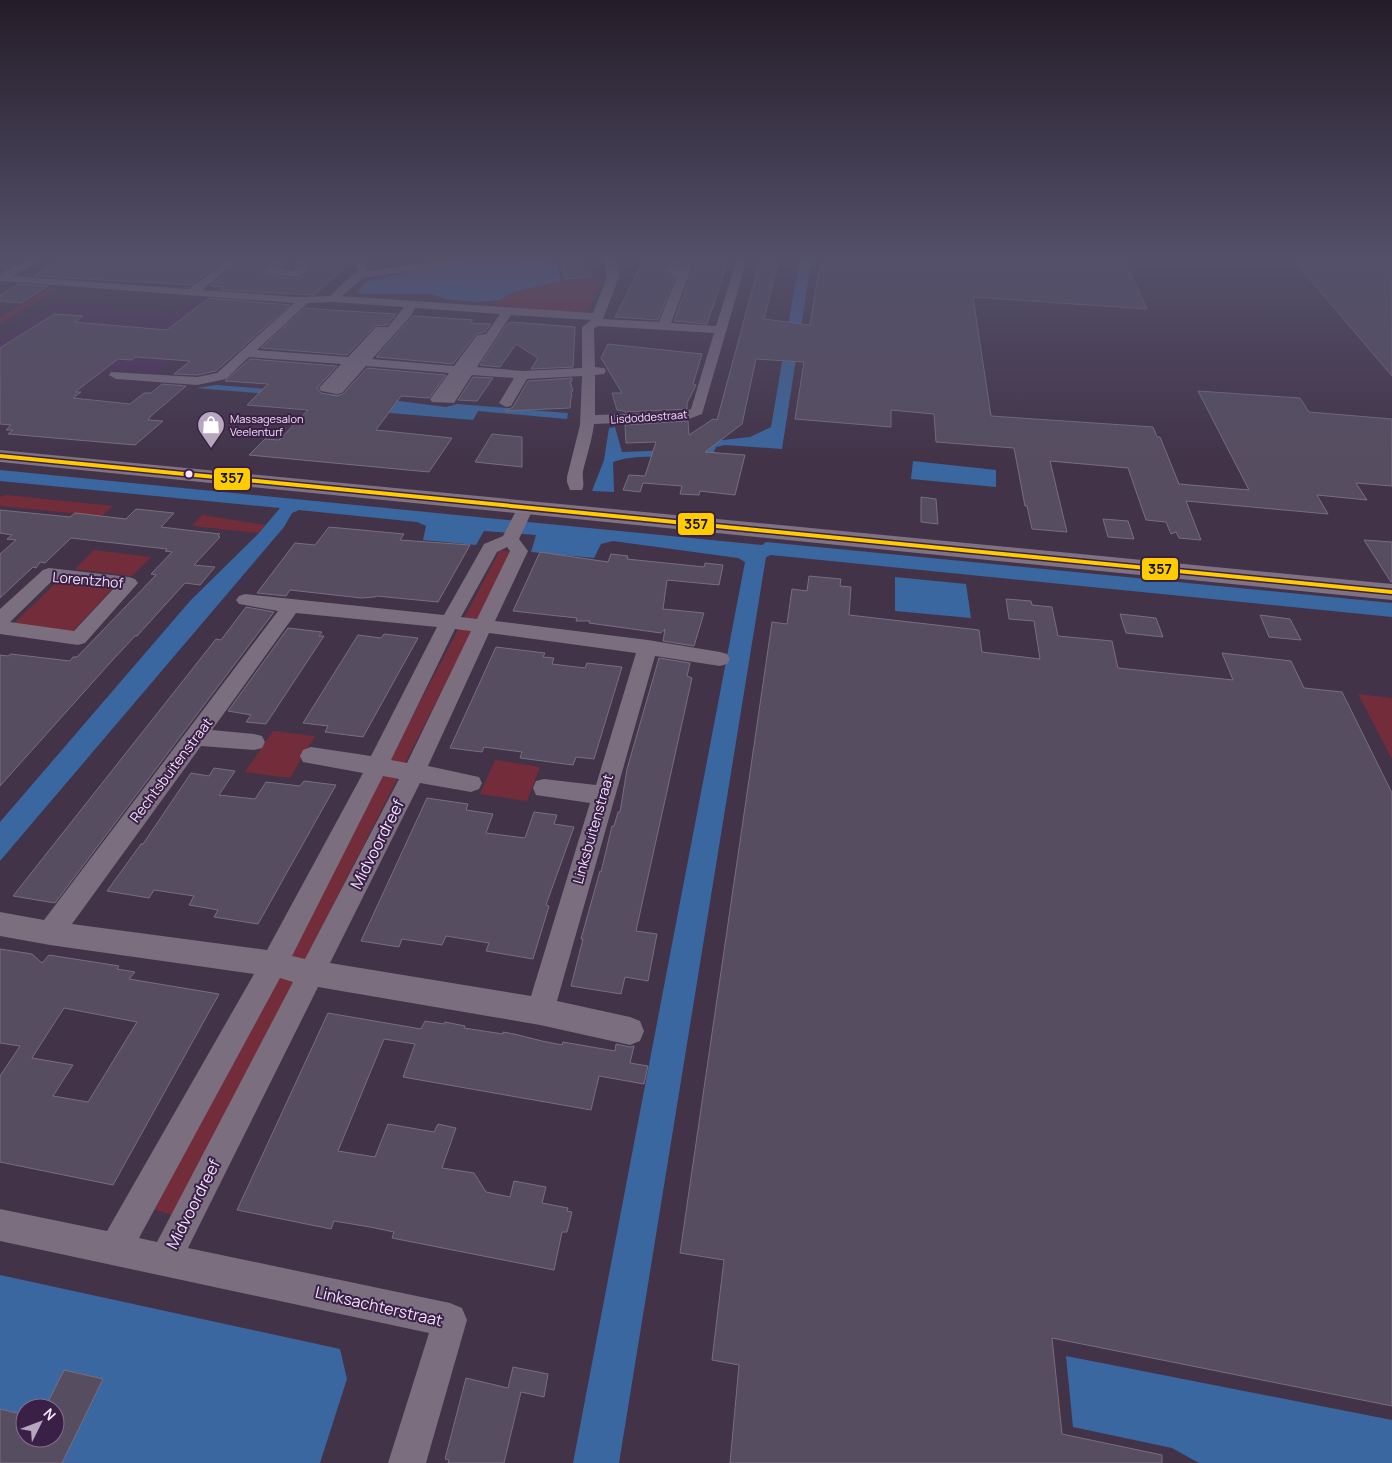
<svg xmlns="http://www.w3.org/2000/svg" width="1392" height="1463" font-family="Manrope,sans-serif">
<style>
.built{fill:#4c2e58}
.green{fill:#732d3a}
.water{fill:#3b67a0;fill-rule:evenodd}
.building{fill:#564d60;stroke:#776e81;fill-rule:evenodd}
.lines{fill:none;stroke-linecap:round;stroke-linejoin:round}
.street{fill:#7a6e7f;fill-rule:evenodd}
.secondary{fill:#7e7284;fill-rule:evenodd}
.bus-1-casing{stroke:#3a2046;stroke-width:3}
.bus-1{fill:#fc0;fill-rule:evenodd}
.bus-dot{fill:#f5e4fd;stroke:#3a2046;stroke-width:2}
.labels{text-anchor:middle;stroke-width:4;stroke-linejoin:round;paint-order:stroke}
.far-street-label{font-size:11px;fill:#f5e4fd;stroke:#3a2046}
.far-poi-label{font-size:11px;fill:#f5e4fd;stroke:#3a2046;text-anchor:start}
.street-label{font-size:14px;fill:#f5e4fd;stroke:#3a2046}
.near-street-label{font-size:16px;fill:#f5e4fd;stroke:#3a2046}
.line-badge{stroke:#3a2046;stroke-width:2}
.pale-badge-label{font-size:14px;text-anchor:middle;font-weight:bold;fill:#111}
</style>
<rect width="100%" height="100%" fill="#423348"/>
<path class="built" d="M193,298L246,302L157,373L118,370L100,373L67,370L0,354V340L60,302L162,311L171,313Z"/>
<path class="green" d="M0,256H35L9,269L0,271Z
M605,278L588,310L580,312L495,306L494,301L500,300L513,292L561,281Z
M49,289H57L0,324V317Z
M6,495L113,506L102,516L0,506V497Z
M202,515L266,525L259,533L192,526Z
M94,550L151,557L132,576L75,569Z
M500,550L512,552L176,1216L153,1209Z
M58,581L112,589L73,631L14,623Z
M1358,694L1392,698V759Z
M273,731L315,736L290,778L245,772Z
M495,760L540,767L527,801L480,794Z"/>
<path class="water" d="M533,256L557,266L561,281L513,292L500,300L476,302L446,299L431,294H360L357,291L368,281L375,279C413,272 452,263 490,262C502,261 514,266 523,257Z
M800,256H812L782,449L725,445L716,447L710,461C681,459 640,452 613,462L614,492L592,491L604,460L609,428L615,427L622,452L701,449L713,441L750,437L771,427Z
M216,385L396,399L399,401L446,407L457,404L568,413L567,419L478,411L473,420L378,412L343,400L196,388Z
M913,461L996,470V487L911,479Z
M0,470L762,545L766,542L1392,603V617L771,555L766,557L619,1463H573L745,562L738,558L613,541L601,544L594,558L531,552L536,535L484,531L476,545L423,540L426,526L417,522L299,510L292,513L284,527L0,861V822L190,601L259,533L280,508L0,481Z
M895,577L966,584L971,618L895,611Z
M0,1275L340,1349L347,1379L320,1463H0ZM25,1408H55V1438H25Z
M1066,1356L1392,1420V1463H1199L1172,1448L1073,1427Z"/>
<path class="building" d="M70,256H229L191,285L34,276Z
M246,256H278L263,269L262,275L297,279L302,277L308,270L304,256H348L351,262L314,295L221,290L224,287L210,286Z
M559,256H587L592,277L565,279Z
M646,256L693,259L694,256H730L707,324L674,321L694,267L690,263L680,260L672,261L665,265V272L674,280L658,320L615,317Z
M821,256H1122L1147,309L973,297L991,416L1153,427L1157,437H1160L1179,484L1249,490L1198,391L1300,398L1309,412L1392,419V486L1356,483L1367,500L1317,495L1328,514L1186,501L1201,540L1179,538L1176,532L1171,534L1166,522L1146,520L1128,468L1050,461L1067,532L1032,529L1027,506H1025L1014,448L936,442L934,414L891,410V427L795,419L804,362L756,359L742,424L705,452L745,455L735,495L700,491L699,495L680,494L682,486L643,483L640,492L623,490L629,475L645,476L656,442L626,443L625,425L688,421L689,435L713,419L717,420L760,261H778L764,319L810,325Z
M1290,256H1392V376Z
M19,284L48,286L21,303L0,301V295Z
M209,298L290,305L216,371L197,375L174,374L190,361L136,357L131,360L118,359L75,392H81L73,398L130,404L144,393H151L162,384L186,386L151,416L148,420L163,421L135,445L8,434L13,430H6L11,425L0,424V348L54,314L83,316L74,322L167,330Z
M305,308L345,311L396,314L387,325L375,326L347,355L261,348Z
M413,316L473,320L470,323L491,324L485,332L476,334L453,364L376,357Z
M512,322L575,327L573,367L531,369L538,358L516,344L500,367L480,365L507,324Z
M608,344L702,354L693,384L696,385L687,403V409L624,412V411L617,410L612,393H622L601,358Z
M250,359L337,366L317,388L321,393L337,396L343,394L367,368L446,375L429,398L401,396L376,430L452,438L429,472L249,455L265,439L279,440L308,410L247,405L268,384L225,381Z
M473,377L493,378L477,401L458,400Z
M572,378V381H570L573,391H571L572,397H571L570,408L505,411L513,407L528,381Z
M492,434L522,437V467L475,462Z
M921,497L936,499L938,524L921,522Z
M136,509L174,513L161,527L220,534L218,536L220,537L194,565L215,567L200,585L185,583L137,636H135L109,664L0,786V655L8,656L11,654L70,661L73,657H77L156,575L151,574L172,552L165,551L167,549L71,538L45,563L40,562L36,568L33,567L0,598V554L16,540L7,539L12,535L0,533V510L70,517L75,513L126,519Z
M1103,519L1128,521L1134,539L1108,537Z
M329,527L404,534L400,540L470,545L438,602L376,596L375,597L361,598L290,590L286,596L257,593L295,543L315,545Z
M1364,540L1392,542V582H1391Z
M540,552L608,562L611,554L628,556L627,559L704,567L705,563L723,565L719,585L667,580L663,609L704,613L694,646L663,641L665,629L661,633L589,623L590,621H576L577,618L513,611Z
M809,576L841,579L840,586L851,587L849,615L979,630L982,652L1040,659L1034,621L1009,619L1006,599L1031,601L1032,605L1052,607L1058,636L1112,641L1118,668L1233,680L1222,653L1291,661L1304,688L1342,692L1392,793V1406L1052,1338L1062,1434L1162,1455V1463H730L739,1365L712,1360L724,1260L680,1253L772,622L787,624L792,589L807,591Z
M246,607L274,612L55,903L13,896L216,639L221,640Z
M1120,614L1156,618L1163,637L1126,633Z
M1260,615L1290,619L1301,640L1269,637Z
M288,628L322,632L319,636H324L266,724L246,722L251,715L228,711Z
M384,634L418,638L363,737L325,732L328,726L303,723L358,635L381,638Z
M496,647L545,653L543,657L554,658L552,664L585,668L587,663L622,667L594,759L576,757L573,765L520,758L522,752L484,747L482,752L450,748Z
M659,658L690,663L687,676L692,678L636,931L657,934L648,981L625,977L621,994L571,986L583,939H581L600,871L601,872L612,826H614L618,812H620L627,769Z
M214,768L235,771L219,795L255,799L266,782L300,786L304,781L336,785L258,924L214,917L218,910L189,905L194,896L154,890L149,898L107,891L141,844H143L191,773L209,776Z
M427,798L468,804L466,810L493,814L486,833L525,838L534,812L557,815L554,824L574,827L546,905L549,906L533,959L486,951L489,943L446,936L442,945L402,939L399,947L361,941Z
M0,949L32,954L42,963L49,955L119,966L117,969L135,972L129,979L219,994L113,1185L0,1162V1076L20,1046L0,1043ZM64,1008L137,1022L88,1102L53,1096L73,1065L32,1058Z
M328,1013L421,1029L425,1021L444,1024L445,1022L465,1026L464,1028L503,1034V1032L514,1034L542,1041L562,1045L563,1042L615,1051L616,1044L630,1047L634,1046L630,1063L648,1066L644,1084L599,1076L591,1110L403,1077L415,1044L384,1039L338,1151L375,1157L388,1124L434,1132L438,1124L456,1128L442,1168L474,1173L486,1192L510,1197L514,1181L546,1187L542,1203L568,1208L567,1211L572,1212L567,1232H562L554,1270L392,1238L394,1232L370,1227L334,1221L331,1229L237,1210Z
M513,1367L548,1374L544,1397L521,1392L504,1463H448L449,1460L445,1459L466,1378L508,1388Z
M64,1370L103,1379L62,1463H0V1409L25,1415V1438H55V1408H45Z"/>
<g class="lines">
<path class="street" d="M35,256H48L13,276L189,289L232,256H244L202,290L296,297L330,296L352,275L359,272L350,256H360L369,271L473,256H501L496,259L363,278L342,296L593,313L607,277L604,256H614L619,277L603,319L659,322L676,279L666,271L667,265C672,260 687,261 692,266L671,323L716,326L738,256H748L702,414L686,420L594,424C592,440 587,455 583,471C582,478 585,485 582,490H570L567,482V477L580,425L582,376L527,379L511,406L506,407L499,403L514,378L472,375L454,403L432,402L430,399L449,373L366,366L342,393L337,394L321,391L319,388L341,364L249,357L226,379L197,385L116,379L109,375L111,372L197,377L217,373L294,303L0,281V274ZM333,302L404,307L388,327H376L348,357L257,350L308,303ZM415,308L500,314L486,334L477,335L454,366L372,359L411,316ZM511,315L591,320L582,327V368L523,371L477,367ZM598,326L714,333L691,409L684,412L595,415V375L604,374L606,371L604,368L595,367L594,328Z
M281,256H302L307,269L301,276L297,277L264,274L263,272L264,270ZM292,257L296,268L294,271L278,269Z
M526,502L532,504L534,507L519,539L528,551L495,621L648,640L720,652L727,654L730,659L727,664L720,666L655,656L557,1001L630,1017L640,1021L644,1031L640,1041L630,1045L540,1025L318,987L188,1248L450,1303L462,1308L467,1320L426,1463H388L429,1333L0,1241V1209L107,1231L254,974L50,945L0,936V912L44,920L278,611L239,604L236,600L239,596L245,594L444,615L484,544L503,536L518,507L520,504ZM507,547L510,551L477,619L461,617L497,552ZM296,613L437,627L371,756L311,747L303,750L300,756L303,762L363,773L267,950L72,924L201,746L254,750L262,748L265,742L262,736L254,734L212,730ZM455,629L471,631L407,763L391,760ZM489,633L636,653L596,785L544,779L536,781L533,788L536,795L590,803L531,996L330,963L420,783L471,792L479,789L482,783L479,777L428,766ZM383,776L399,779L305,959L292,956ZM280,978L293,982L157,1242L139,1238Z
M49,568L129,577L135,579L138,583L85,643L78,645L0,634V609L43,570ZM53,580L115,587L74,631L10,622Z"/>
<path class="secondary" d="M0,450L1392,584V600L0,462Z"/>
<defs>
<path id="bus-1" d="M0,454L1392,590V594L0,458Z"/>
</defs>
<use href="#bus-1" class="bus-1-casing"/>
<use href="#bus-1" class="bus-1"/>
</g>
<linearGradient id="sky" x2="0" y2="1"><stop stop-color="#241c28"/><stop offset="0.56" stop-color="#54506a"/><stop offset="1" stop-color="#54506a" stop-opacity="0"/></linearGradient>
<rect width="1392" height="461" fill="url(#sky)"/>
<defs>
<symbol id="shop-pin" viewBox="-11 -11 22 30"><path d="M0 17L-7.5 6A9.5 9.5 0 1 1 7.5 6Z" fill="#b6a6be" stroke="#3a2046"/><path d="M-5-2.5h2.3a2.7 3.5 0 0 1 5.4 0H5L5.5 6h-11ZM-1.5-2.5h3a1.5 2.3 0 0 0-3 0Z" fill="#fff"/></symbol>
</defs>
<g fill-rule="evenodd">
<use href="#shop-pin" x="195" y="409" width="32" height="43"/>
</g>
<circle class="bus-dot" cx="189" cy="474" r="4.5"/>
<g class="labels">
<g class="far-street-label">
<text transform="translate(649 417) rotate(-4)" y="4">Lisdoddestraat</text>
</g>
<g class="far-poi-label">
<text x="230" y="423">Massagesalon<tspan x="230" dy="13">Veelenturf</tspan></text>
</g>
<g class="street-label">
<text transform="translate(88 580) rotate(5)" y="5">Lorentzhof</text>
<text transform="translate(171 770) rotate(-53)" y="5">Rechtsbuitenstraat</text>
<text transform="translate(593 829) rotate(-74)" y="5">Linksbuitenstraat</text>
</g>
<g class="near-street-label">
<text transform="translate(377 844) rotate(-63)" y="6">Midvoordreef</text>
<text transform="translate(193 1204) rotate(-63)" y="6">Midvoordreef</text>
<text transform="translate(379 1306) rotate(13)" y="6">Linksachterstraat</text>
</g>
</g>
<g class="line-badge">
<rect x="213" y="467" width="38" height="24" rx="5" fill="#fc0"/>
<rect x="677" y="512" width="38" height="24" rx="5" fill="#fc0"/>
<rect x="1141" y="557" width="38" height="24" rx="5" fill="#fc0"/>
</g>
<g class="pale-badge-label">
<text x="232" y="483">357</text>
<text x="696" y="529">357</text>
<text x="1160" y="574">357</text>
</g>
<g transform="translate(40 1423) rotate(48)"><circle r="24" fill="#3a2046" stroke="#856e8f"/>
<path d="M0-4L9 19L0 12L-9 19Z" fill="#b6a6be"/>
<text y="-8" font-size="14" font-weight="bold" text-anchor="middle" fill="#f5e4fd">N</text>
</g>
</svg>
